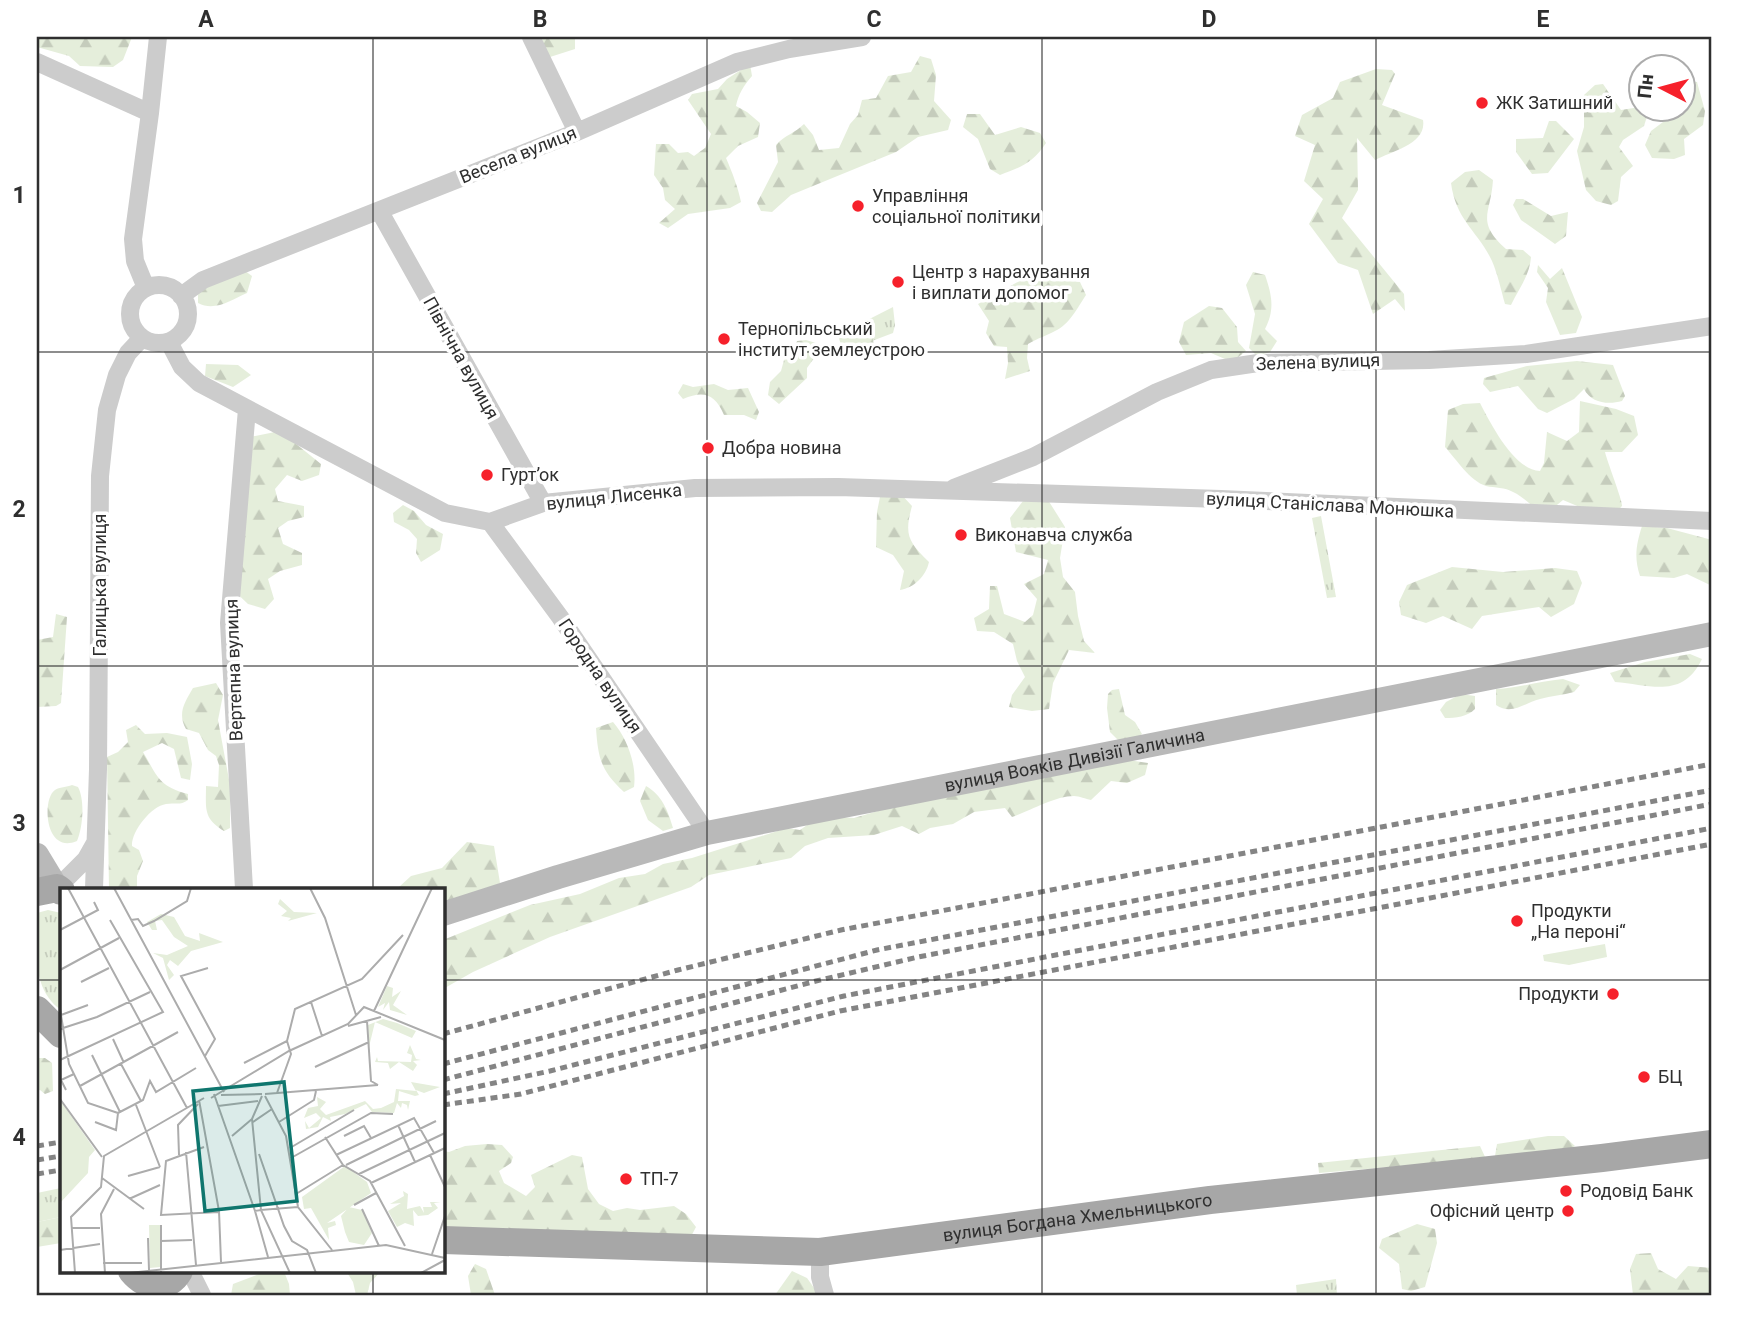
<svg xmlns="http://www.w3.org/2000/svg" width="1749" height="1332" font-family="Roboto,sans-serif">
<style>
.grass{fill:url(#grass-tufts)}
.forest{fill:url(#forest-firs)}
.green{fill:#e5eedb}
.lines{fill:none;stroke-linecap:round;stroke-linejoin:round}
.minor{stroke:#ccc;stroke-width:18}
.secondary{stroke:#b9b9b9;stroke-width:24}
.primary{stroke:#a7a7a7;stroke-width:28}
.rail{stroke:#848484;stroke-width:5;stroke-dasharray:7 5;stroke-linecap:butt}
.grid{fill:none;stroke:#2f2f2f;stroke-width:2;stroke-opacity:0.55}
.poi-dot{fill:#f6212b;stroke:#fff;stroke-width:2.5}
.labels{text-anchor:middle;stroke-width:7;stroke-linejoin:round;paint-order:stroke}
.poi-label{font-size:18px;fill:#2f2f2f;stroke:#fff;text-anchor:start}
.street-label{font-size:18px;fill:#2f2f2f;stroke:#fff}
.inset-road{fill:none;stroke:#acacac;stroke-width:2}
.view{fill:#0f766e;fill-opacity:0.15;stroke:#0f766e;stroke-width:3.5}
.inset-edge{fill:none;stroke:#2f2f2f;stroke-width:3.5}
.neatline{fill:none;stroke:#2f2f2f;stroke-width:2.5}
.grid-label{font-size:23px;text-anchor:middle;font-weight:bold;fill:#2f2f2f}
</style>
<defs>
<pattern id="grass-tufts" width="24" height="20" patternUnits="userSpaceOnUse" patternTransform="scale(1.75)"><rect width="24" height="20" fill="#e5eedb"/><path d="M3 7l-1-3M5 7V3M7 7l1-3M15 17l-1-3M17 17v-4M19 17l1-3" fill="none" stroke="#c5ccbc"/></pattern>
<pattern id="forest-firs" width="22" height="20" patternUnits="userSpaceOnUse" patternTransform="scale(1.75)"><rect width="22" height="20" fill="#e5eedb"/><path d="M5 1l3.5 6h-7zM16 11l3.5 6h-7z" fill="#c5ccbc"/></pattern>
</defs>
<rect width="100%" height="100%" fill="#fff"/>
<path class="grass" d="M893,307L895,325L893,333L843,352L838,335Z
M1321,516L1336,597L1327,598L1312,518Z
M48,910L61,913V1010C30,988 37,947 37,913Z
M61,1188V1217L37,1222V1193Z
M1336,1279L1337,1295H1297L1296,1285Z"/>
<path class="forest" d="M37,37H132L123,60L113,67L80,66L69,56L37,47Z
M542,37H575V49L550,57L543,52Z
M920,56L931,59L936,75L934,101L951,120L948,130L918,137L896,152L791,195L772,212L761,211L757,203L778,162L776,145C785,135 795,133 804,124L813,135L819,150L839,148L850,124L858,115L862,100L876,98L888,76L911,72Z
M750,64L752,76C744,85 738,95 736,106L747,112L760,123L758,137L738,146L726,158C732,172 738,187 741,202L730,208L688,214L668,228L659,223L675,209L665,200L663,188L654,175L656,144H669L678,153L688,152L694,156L705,148L711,134L688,100L692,94L718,89L727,79Z
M1376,69L1392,70L1395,74L1382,105L1423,120C1427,144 1392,151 1375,160L1357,138L1358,190L1342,218L1404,294L1405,311L1395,299L1373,314L1358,270L1338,263L1309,224L1323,199L1304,181L1315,145L1295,136L1302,115L1333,98L1340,82Z
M1683,80L1697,82L1705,111L1703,125L1684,139L1685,155L1674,159L1652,158L1645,145L1651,131L1671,116L1670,109L1682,108Z
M1603,84L1621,110L1640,107L1649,110L1644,126L1623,140L1619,147L1633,166L1621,177L1618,201L1611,205L1596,201L1586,190L1577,151L1584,127V95L1595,85Z
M967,114H980L995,135L1021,127L1040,133L1046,143C1033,163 1021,167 1000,175L990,169L978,139L963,127Z
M1549,121H1556L1574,139L1548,173L1532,174L1516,152V139L1543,138Z
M1479,170L1493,180C1491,214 1475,221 1506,249L1523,250L1531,257C1530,275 1519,288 1511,305L1505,304C1501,290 1498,275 1492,261C1478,231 1456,221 1451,183L1465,172Z
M1516,199H1523L1551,216L1568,212L1566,236L1555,244L1521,220L1513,205Z
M1538,265L1550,279L1562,268L1582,317L1576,333L1560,335L1546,302L1548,288L1537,272Z
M241,268L252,276L247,293C231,300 215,312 198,303V295L202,283Z
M1253,272L1265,275C1272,295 1275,310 1265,329L1277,341L1270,352L1257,356L1249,348L1255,314L1246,285Z
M1034,273L1052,279L1080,282L1086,295C1078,307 1069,325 1055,331C1046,336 1038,338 1028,344L1027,358L1030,371L1005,379L1008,363L1007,347L994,346L986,333L989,321L978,304Z
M1209,306L1222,308L1237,327L1238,342L1246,351L1232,362L1211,353L1186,355L1179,342L1184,322Z
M847,329L873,337L874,351L867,354L847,348L841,341Z
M806,340L816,343L817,354L807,368V378L779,404L768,395L770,382L781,371L784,360L794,350L797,341Z
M1577,361L1613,365L1625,396L1622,401C1608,405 1591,403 1584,389L1574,399L1547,413L1538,409L1518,386L1490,392L1483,384L1484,378L1527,366Z
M206,364L238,365L251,375L233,387L205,376Z
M683,384L693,387L714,384L728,390L748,388L759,412L756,420L744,415H724C715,394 704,390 683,399L678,393Z
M1580,401L1616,409L1634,416L1638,435L1622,452H1605C1607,461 1623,502 1622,506C1621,507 1616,513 1615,515L1582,508L1563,500L1546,514C1533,509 1526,498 1513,492C1505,487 1495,488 1486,486C1470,481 1456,459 1445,447L1448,410L1463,404L1480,403C1491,424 1514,470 1540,471L1544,463L1547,432L1567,441L1579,432Z
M280,431L321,464L319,475L302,481L287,475L275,489L278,501L304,506V517L288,521L278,528L283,544L302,553V565L280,571L268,579L274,599L265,609L248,604L227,584L250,437Z
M881,492H899L912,506C904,535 908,541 929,562C926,576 914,588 900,590L904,571L893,555L876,547L877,512Z
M1048,500L1065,527L1060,558L1063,577L1075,592L1078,616L1084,641L1095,653L1069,650L1053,683L1049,709L1032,711L1009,707L1012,695L1025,677L1017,661L1013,644L994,632L977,631L974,618L989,609L990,586H997L1004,614L1025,622L1033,615L1037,599L1024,584L1044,574L1048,560L1016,552L1010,518L1023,501Z
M403,505L414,511L426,525L443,534L440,550L421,562L416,553L417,539L409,530L394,522L393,513Z
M1642,526L1667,528L1712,540L1710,585L1687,574L1674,578L1640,576C1634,558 1636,545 1642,526Z
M1452,567L1503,572L1555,568L1577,571L1582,583L1574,604L1551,617L1539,607L1482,616L1472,629L1443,616L1426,623L1401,615L1399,602L1407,585Z
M56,614L67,617L61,703L56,706L37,707V640L53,637Z
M1690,654L1702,659C1683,699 1651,685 1615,682L1610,673L1645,662Z
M1563,679L1580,685L1574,692C1563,695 1551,696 1540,699C1524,703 1512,716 1496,705V689C1519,688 1540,681 1563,679Z
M216,683L223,695L218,720L230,785V828L224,831C203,818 206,809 206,786L218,787L219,765L216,756L208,750L199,733L186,729C177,713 185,702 193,688Z
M1119,689L1125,715L1135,722L1142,734L1138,737L1118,740L1110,732L1107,708L1108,694L1112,690Z
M1461,694L1475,696V709C1467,717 1456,718 1445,718L1440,710L1446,702Z
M613,722C627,738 637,765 634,787L624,792C601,771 598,758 596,728Z
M136,725L145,734L167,733L187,737L192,764L190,780L181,778L174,749L162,743L143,752C158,777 158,786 188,794V800C180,806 175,802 166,804C151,806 131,832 132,846L139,850L143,861L137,876V889H109L107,757L118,752L128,742L126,730Z
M1128,760L1148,763L1145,775L1127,783L1111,781L1091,800C1086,799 1079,796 1074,796C1055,796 1030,811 1012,817L1005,808L974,812L953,824L930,828L919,834L902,826L874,835L828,838L805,846L791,858L709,875L691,887L550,937L473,972L443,989V940L530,905L580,894L619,878L645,874L663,864L692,858L787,828L800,830L820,816L854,818L895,806Z
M72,785L78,787C85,800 83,827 77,841C44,855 42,798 55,790C59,787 67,787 72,785Z
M646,786C662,795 668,811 673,828L663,831L648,820L640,801Z
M467,842L494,846L500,883L443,912V889H367L399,887L411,876L442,868Z
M45,1058L52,1063L53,1091L45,1094L40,1090L37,1091V1058Z
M1548,1136H1564L1575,1146L1561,1154L1495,1156L1497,1144Z
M487,1144L502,1145L513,1157L511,1163L499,1171L504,1183L526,1196L535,1187L531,1175L572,1155L582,1157L588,1189L599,1204L613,1211L627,1208L640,1210L674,1206L686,1214L696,1227L687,1244L443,1232V1151L449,1152L465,1146Z
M1480,1146L1486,1159L1319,1173L1318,1163Z
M61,1217V1243L37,1247V1222Z
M1417,1224L1435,1229L1437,1243L1425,1287L1411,1291L1402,1289L1399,1264L1379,1248L1382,1239Z
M1651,1253L1658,1269L1676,1279L1688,1266L1712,1268V1295H1633L1630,1269L1636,1254Z
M475,1264L486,1269L495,1295H471L468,1276Z
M278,1271L285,1274L289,1284L290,1295H231L233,1284L262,1273Z
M346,1271H381L370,1283L367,1295H356L353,1282Z
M792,1271L807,1278L819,1295H775Z"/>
<path class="green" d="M1605,944L1607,957L1569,965L1544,961L1543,955Z"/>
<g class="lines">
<path class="minor" d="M531,37L577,132
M37,62L150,113
M380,212L543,503
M130 314a29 29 0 1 1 58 0a29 29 0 1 1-58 0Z
M146,288L135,261L133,239L150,113L158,37
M181,296L203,280L577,132L737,62L789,49L862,37
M169,342L182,367L199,383L445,513L490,522L543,503L695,488L838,487L1221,499L1712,521
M954,488L1033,457L1157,392L1211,370L1258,363L1429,360L1526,354L1712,326
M490,522L560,617L707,833
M57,888L86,859L95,843
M94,889L98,769L100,476L107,410L117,375L128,353L142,338
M244,889L229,623L247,409
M820,1252V1277L825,1295
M190,1271L202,1295"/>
<g class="secondary">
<path d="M37,855L57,888"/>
<path id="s1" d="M443,914L558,877L707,833L1712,634"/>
</g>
<g class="primary">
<path d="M37,892L57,888L61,891"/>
<path d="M37,1010L61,1034"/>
<path id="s2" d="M443,1240L820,1252L1210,1200L1602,1158L1712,1144"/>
<path d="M132,1271C145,1287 168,1291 179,1271"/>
</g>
<path class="rail" d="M443,1034L678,970L841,930L1712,764
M443,1064L877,950L1712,790
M443,1080L816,981L918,957L1712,804
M443,1094L550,1071L844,996L1712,828
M443,1105L521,1094L840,1011L1712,844
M37,1146L61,1142
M37,1160L61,1156
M37,1174L61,1170"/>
</g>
<path class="grid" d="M373,37V889M707,37V1295M1042,37V1295M1376,37V1295M37,352H1712M37,666H1712M37,980H61M443,980H1712M373,1271V1295"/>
<g class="poi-dot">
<circle cx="1482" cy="103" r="7"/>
<circle cx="858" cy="206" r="7"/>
<circle cx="898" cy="282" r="7"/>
<circle cx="724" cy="339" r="7"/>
<circle cx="708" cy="448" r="7"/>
<circle cx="487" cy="475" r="7"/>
<circle cx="961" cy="535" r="7"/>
<circle cx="1517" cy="921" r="7"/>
<circle cx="1613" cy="994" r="7"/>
<circle cx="1644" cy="1077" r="7"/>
<circle cx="626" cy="1179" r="7"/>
<circle cx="1566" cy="1191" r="7"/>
<circle cx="1568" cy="1211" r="7"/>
</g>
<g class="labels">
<g class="poi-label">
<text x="1496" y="109">ЖК Затишний</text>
<text x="872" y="202">Управління<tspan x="872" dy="21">соціальної політики</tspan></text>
<text x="912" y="278">Центр з нарахування<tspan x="912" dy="21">і виплати допомог</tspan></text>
<text x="738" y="335">Тернопільський<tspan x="738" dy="21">інститут землеустрою</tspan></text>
<text x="722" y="454">Добра новина</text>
<text x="501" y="481">Гурт’ок</text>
<text x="975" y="541">Виконавча служба</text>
<text x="1531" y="917">Продукти<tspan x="1531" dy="21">„На пероні“</tspan></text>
<text x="1599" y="1000" text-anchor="end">Продукти</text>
<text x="1658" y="1083">БЦ</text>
<text x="640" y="1185">ТП-7</text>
<text x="1580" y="1197">Родовід Банк</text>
<text x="1554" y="1217" text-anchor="end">Офісний центр</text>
</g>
<g class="street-label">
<text transform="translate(518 155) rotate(-22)" y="6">Весела вулиця</text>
<text transform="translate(461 358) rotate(61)" y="6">Північна вулиця</text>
<text transform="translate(1318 362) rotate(-2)" y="6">Зелена вулиця</text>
<text transform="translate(614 497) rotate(-6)" y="6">вулиця Лисенка</text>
<text transform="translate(1330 505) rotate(3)" y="6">вулиця Станіслава Монюшка</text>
<text transform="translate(100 585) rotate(-90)" y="6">Галицька вулиця</text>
<text transform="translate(234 670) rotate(-92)" y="6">Вертепна вулиця</text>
<text transform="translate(600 676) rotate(56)" y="6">Городна вулиця</text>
<text dy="6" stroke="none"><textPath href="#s1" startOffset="651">вулиця Вояків Дивізії Галичина</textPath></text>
<text dy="6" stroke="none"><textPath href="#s2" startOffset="637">вулиця Богдана Хмельницького</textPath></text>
</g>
</g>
<g transform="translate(60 888)">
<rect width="385" height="385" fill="#fff"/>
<path d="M220,11L234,24L257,25L228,33L231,30L221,28L227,23L218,16ZM101,26L114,29L125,48L140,53L139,45L163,54L131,63L118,78L110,72L107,77L114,87L109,92L103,70L93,65L107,67L128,58L114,49L102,32L95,33L97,42H92L87,34ZM327,98L333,100L332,109L341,103L333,117L347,127L330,122L329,114L323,122L325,115L318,119ZM323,131L337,135L356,143L352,150L315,134L309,159L308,137ZM350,157L356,171L361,172L353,173L357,177L353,183L339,174L330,181L328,175L315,174L317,169L318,173L351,174L352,167L347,165ZM351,194L380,199L364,205L356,202L359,207L355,208L339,203L338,213H350L348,222L347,217L342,215L341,220L337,215L334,225L312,224L306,216L285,226L270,229L271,233L263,229L258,239L246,241L245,233L249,240L261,230L256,225L244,230L248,220L258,218L257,209L266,214L260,221L266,227L305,213L313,221L321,220L334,214L336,201L356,203ZM343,303L348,306L347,321L360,318L364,325L363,319H372L370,314H381L374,315L378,320L368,327L358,328L353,322L354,338L345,335L337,339L328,323L341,315L330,316L344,308Z" fill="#e5eedb"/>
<path d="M0,212L35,262L29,269L28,285L0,315ZM285,278L307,294L311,305L267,335L275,333L276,337L268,340L269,352L251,320L244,321L242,309ZM289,319L302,322L312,345L304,357L289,354L285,344L281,328ZM89,337H100V379L90,380Z" fill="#e5eedb"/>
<path class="inset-road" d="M8,0L127,220M54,0L164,204M250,0L265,30L296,127M71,32L78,31L83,38L94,33L127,13L131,0M0,42L38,22L34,14M0,82L59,50M21,94L49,80M251,114L262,148M0,121L9,176L28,215L58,225M314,123L372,0M1,127L28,117M307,133L311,193L318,197M288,138L321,129M0,141L37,129L90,104M53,151L64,175M32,167L60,224M145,168L155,151L121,88L148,80M0,172L103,124L50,32M184,175L227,153M61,176L81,213M255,179L309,154M20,198L118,144M6,202L1,192L14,186M217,205L231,166L227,153L235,121L302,91L343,47M154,206L195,323L201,322L230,385M205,206L318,197M161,207L202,206M202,208L192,231L201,322L238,319M205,208L226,248L238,319L272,362M151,210L229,163L288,136L304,119L385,152M0,211L42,269M139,212L159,323L161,374M76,217L100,279M158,218L198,213M58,225L83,212L90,193L96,204L136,180M35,234L56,242L58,225M193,234L212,221M219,234L254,212L256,203M338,237L355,274M172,248L192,231M284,248L304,238L311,250M265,249L283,277L310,293L345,358M144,259L106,273L101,327L159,324M230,260L294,222M126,264L136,377M199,266L224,338L232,353L247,362L256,385M119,267L118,237L138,216M276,267L354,230L374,265M370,267L385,299M231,270L311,225L333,226M286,277L376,233M299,286L385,245M68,288L100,279M42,290L84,321M311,295L385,260M236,306L283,277M69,311L100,297M294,317L316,305M302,321L319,358M195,323L208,369M101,337V385M12,340H40M88,350L89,382M101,353L132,352M0,362L40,356M372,366L385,328M43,375H82M15,385L11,329L41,299L44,268L144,210M45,385L41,326L54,301M69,385L326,357L385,370M361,385L385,372"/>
<path class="view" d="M224,194L237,313L145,323L133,203Z"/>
<rect width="385" height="385" class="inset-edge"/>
</g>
<rect width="1749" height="1332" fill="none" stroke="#ffffff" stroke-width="77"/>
<g transform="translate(1662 88) rotate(276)"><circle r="33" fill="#ffffff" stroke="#acacac" stroke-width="2"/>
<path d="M0-5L12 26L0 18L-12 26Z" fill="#f6212b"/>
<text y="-10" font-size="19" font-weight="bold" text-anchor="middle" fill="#2f2f2f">Пн</text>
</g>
<rect x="38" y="38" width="1672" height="1256" class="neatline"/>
<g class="grid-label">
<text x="206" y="27">A</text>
<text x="540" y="27">B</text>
<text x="874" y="27">C</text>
<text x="1209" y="27">D</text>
<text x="1543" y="27">E</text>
<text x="19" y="203">1</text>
<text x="19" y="517">2</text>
<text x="19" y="831">3</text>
<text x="19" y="1145">4</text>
</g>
</svg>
